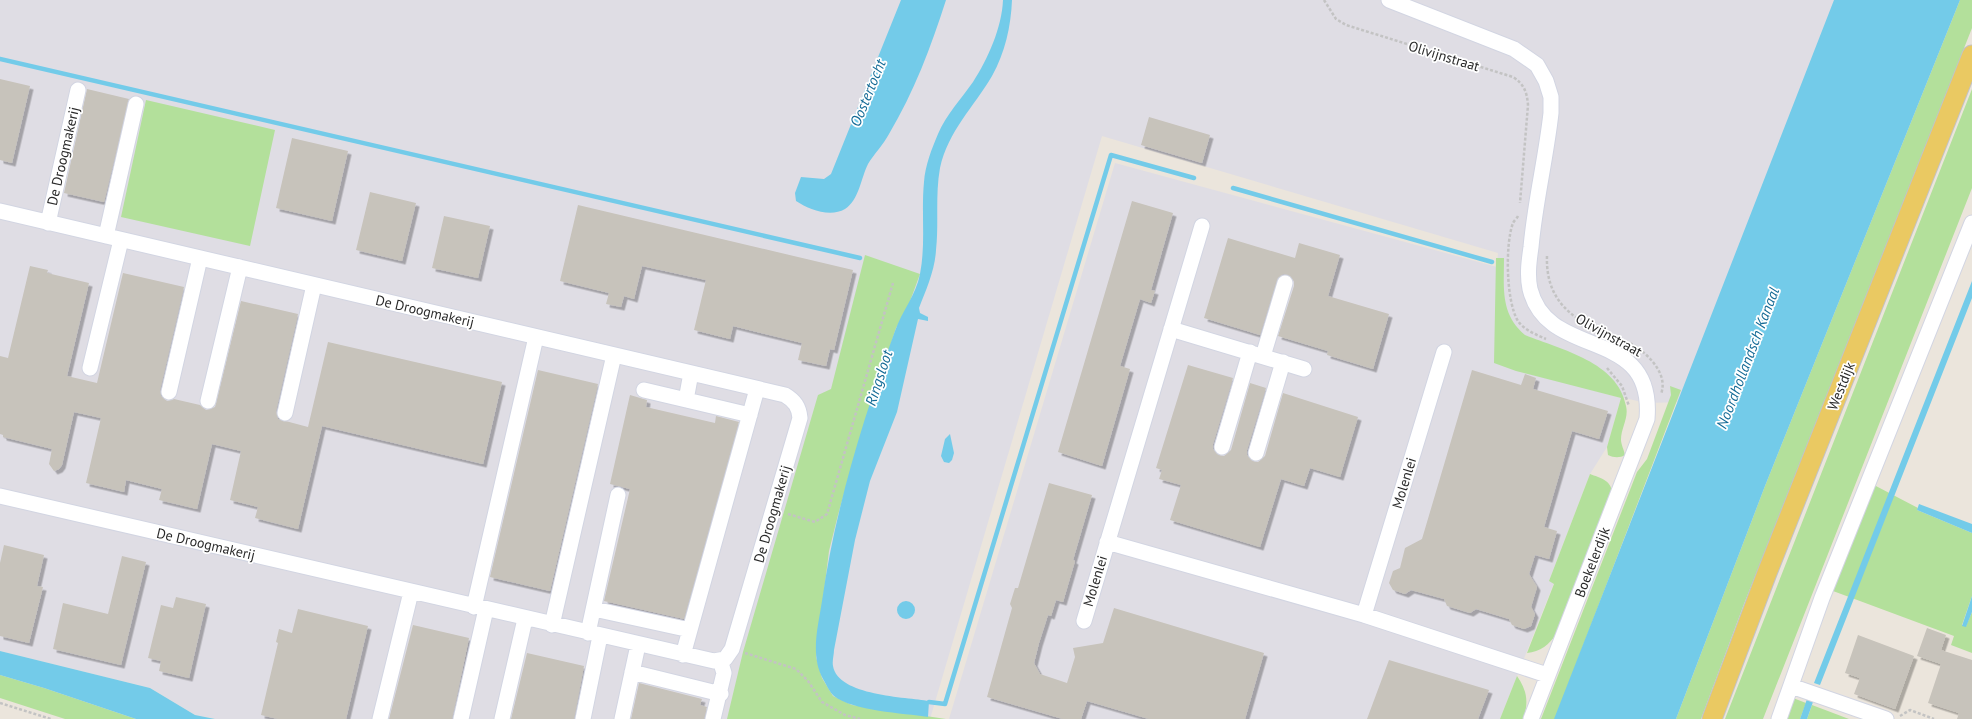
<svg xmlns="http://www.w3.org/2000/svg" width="1972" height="719" font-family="'PT Sans',sans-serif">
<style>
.industrial{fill:#dfdde4}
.green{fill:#b3e09b}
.water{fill:#73cbe9}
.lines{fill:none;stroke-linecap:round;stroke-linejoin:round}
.stream{stroke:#73cbe9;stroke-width:4.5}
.building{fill:#c7c3bb;filter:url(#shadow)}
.minor-casing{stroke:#d2d5e2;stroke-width:17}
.major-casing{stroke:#c3c3c3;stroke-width:21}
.path{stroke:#c3c3c3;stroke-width:2.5;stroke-dasharray:3 2;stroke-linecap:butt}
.minor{stroke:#fff;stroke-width:15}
.major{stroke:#eac962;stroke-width:19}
.labels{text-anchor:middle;stroke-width:3.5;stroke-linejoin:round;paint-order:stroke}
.street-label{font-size:14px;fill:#2a2a2a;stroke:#fff}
.water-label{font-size:15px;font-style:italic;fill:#136a95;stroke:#fff}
</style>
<defs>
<filter id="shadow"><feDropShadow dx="3.5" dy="3.5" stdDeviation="0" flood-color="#0004"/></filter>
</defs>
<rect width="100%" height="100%" fill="#ebe5dc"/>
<path class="industrial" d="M0,0H1844L1687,402L1645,403L1563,382L1621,398L1607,447L1590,474L1549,581L1554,583L1500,719H949L1115,163L1497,267L1498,253L1102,136L930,719H215L195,715L150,688L0,651Z"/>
<path class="green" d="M1960,0H1972V28L1744,604L1701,719H1676L1765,486Z
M1972,89V188L1763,719H1725Z
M146,100L275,130L250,246L121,217Z
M865,255L920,274L909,304L896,328L856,451L838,515L829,551L816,657L822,678L833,696L852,705L946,719H727L743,652L818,395L831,389Z
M1496,258H1504C1504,288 1500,314 1525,335C1562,350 1618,362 1626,406C1629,418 1621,428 1621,440C1621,444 1624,450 1625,455C1620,458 1614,458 1608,455L1607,447L1621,398L1516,371L1494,363Z
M1670,386L1681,390L1555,719H1541L1637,472L1647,459L1671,395Z
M1590,474C1600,478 1611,480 1612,492L1556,634C1550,644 1540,652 1527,653L1554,584L1549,581Z
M1874,485L1918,508L1917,510L1972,533V596L1962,625L1966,626L1972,612V653L1951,645L1954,636L1833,591Z
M0,675L44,688L136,719H65L0,698Z
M1517,676C1527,690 1529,703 1523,719H1500Z
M1793,698L1806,703L1800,719H1785Z
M1812,705L1849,719H1807Z"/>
<path class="water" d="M901,0H946C931,47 914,92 889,134C883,145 874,154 868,164C861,178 859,200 845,209C830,218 808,209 796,201L795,193L801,177L824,179L831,174Z
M1003,0H1012C1011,26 1005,53 992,76C974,107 948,131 940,168C935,195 939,223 936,250C935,270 926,290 919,308L920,313L928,317V321L918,319L897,412L870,481L855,540L834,650C834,655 832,661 833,666C838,696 906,697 929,701L928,717C903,713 853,711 834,696C830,693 826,684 823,679C810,655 818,627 822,601C835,509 863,419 895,331C902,311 916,295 920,274C926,243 921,213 924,182C925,166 932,148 938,134C946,115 961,99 973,82C988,59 1002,27 1003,0Z
M1834,0H1960L1765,486L1676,719H1554Z
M1972,281V298L1820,685L1814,683Z
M950,434L954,453L952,460L949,463L944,462L941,456L945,439Z
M1919,504L1972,524V533L1917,510Z
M1972,596V612L1966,627L1962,626Z
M897 610a9 9 0 1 1 18 0a9 9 0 1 1-18 0Z
M0,651L150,688L195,715L215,719H136L44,688L0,675Z
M1807,699L1813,702L1807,719H1800Z"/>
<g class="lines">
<path class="stream" d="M0,59L860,258
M1233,188L1492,262
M929,702L945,704L1111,155L1194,178"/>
</g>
<path class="building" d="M0,79L30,86L12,163L0,160Z
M87,89L129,99L104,202L64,193Z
M1149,117L1210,135L1202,163L1141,145Z
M292,138L348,151L332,221L276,208Z
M370,192L416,203L402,261L356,250Z
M1132,201L1173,213L1151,290L1155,291L1151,303L1140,299L1120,366L1130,369L1102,466L1058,452Z
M578,205L853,270L834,350L830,349L826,366L798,360L802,343L733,326L730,339L694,330L706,280L642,266L634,299L624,296L621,307L606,304L609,293L560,281Z
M444,216L490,226L478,278L432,268Z
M1228,238L1295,258L1299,243L1340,255L1328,296L1389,314L1373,369L1327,355L1328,351L1278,336L1294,286V281L1288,275L1283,274L1277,280L1260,335L1204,318Z
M30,266L48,270L47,273L89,283L67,376L97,383L123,273L184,287L160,390L161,396L167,401L174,399L200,405L206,410L215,407L241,301L298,314L276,411L278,419L308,427L328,342L502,382L483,464L322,426L298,529L255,518L258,507L230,500L241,451L212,444L197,509L159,500L162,489L126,480L124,492L86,483L101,418L74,412L62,465L59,469L54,471L49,464L52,449L3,437V435L0,434V356L8,358Z
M1188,365L1233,378L1213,444V449L1219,455L1224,456L1231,450L1250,383L1266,388L1247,450V455L1253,461L1258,462L1265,456L1283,393L1358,417L1340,477L1310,468L1304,486L1281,479L1260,547L1170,520L1181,485L1159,479L1162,470L1156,468Z
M538,370L598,384L550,591L490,577Z
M1472,370L1521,385L1525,374L1536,378L1533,389L1608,411L1599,439L1572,431L1544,527L1557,531L1549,559L1535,555L1529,574L1537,587L1531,607L1535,614L1531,626L1524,629L1512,625L1509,619L1476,609L1470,613L1447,606L1444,599L1411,590L1405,594L1393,590L1389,583L1393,571L1400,568L1405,548L1422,539Z
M630,395L647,400L646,407L715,423L716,416L739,422L684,619L604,601L630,489L610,484Z
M1049,483L1092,495L1073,560L1075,561L1063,602L1056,600L1051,616L1048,615L1039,643L1034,663L1040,674L1067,683L1075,657L1073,648L1103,643L1114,608L1264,653L1245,719H1149L1087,701L1081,719H1063L987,697L1012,608L1010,604L1015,588H1018Z
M4,545L44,555L37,586L43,587L29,643L0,636V563Z
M122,556L146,562L121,665L53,649L63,603L108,614Z
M176,597L206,604L189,678L159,671L161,661L148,658L161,605L173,608Z
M298,609L368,626L346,719H278L261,715L278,643L276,642L279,629L292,633Z
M413,625L469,638L452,719H389Z
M1927,628L1946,635L1941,650L1972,660V719H1957L1959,713L1928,703L1941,664L1917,656Z
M1858,635L1914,656L1895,709L1854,694L1860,678L1845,673Z
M527,653L584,666L574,719H511Z
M1389,660L1489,690L1478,719H1367Z
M639,683L702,699L700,705L707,707L704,719H631Z"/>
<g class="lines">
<defs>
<path id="minor" d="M1389,0L1514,49L1537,65L1546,81L1551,97V113C1546,158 1535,202 1531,247C1529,261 1527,275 1530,289C1548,362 1655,324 1647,419L1531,719
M0,211L785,395C795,401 799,407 800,418L732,649L725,659L714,661L0,496
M48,223L78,90
M106,236L136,104
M1171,329L1304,369
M1263,356L1285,283
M90,368L121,240
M644,390L750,415
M169,392L200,258
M686,400L691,373
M208,401L240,267
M285,413L314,285
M1222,447L1250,352
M1256,453L1283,362
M1107,542L1364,615L1547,675
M474,607L536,337
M594,609L690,630
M1364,615L1444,352
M1084,621L1202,226
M552,625L614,355
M588,633L618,495
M683,655L757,389
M632,672L721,694
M1791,686L1886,719
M380,719L411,592
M461,719L486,609
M502,719L525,619
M583,719L600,636
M622,719L638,645
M713,719L724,673L720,660
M1779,719L1822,598L1972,223"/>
<path id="major" d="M1712,719L1767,573L1972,55"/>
</defs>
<use href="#minor" class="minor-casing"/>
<use href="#major" class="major-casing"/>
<path class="path" d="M1324,0L1336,19L1346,25L1513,77C1524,84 1527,92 1528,105L1520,203
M1518,216C1517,218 1514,221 1513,223C1505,244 1506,302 1518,321C1524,330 1537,335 1546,339
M1547,256C1546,282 1555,303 1577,318
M1630,343C1646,352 1669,373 1661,394
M1607,368L1622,386L1629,406
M788,514L815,522L827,514L893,283
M745,653L796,669L808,681L822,702L845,715L860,719
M0,703L51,719
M1900,716L1910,710L1934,719"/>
<use href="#minor" class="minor"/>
<use href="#major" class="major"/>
</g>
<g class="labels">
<g class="street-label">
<text transform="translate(1444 56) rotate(17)" y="5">Olivijnstraat</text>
<text transform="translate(63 156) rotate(-77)" y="5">De Droogmakerij</text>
<text transform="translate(425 311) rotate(13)" y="5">De Droogmakerij</text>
<text transform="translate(1609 335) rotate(29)" y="5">Olivijnstraat</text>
<text transform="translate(1841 386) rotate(-68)" y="5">Westdijk</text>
<text transform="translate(1404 483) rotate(-73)" y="5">Molenlei</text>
<text transform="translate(772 514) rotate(-74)" y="5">De Droogmakerij</text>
<text transform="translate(206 544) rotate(13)" y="5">De Droogmakerij</text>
<text transform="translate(1592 562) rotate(-69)" y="5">Boekelerdijk</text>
<text transform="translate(1095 581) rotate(-73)" y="5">Molenlei</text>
</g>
<g class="water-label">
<text transform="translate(868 93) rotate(-68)" y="5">Oostertocht</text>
<text transform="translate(1748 358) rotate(-69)" y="5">Noordhollandsch Kanaal</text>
<text transform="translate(879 378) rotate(-72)" y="5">Ringsloot</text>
</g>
</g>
</svg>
